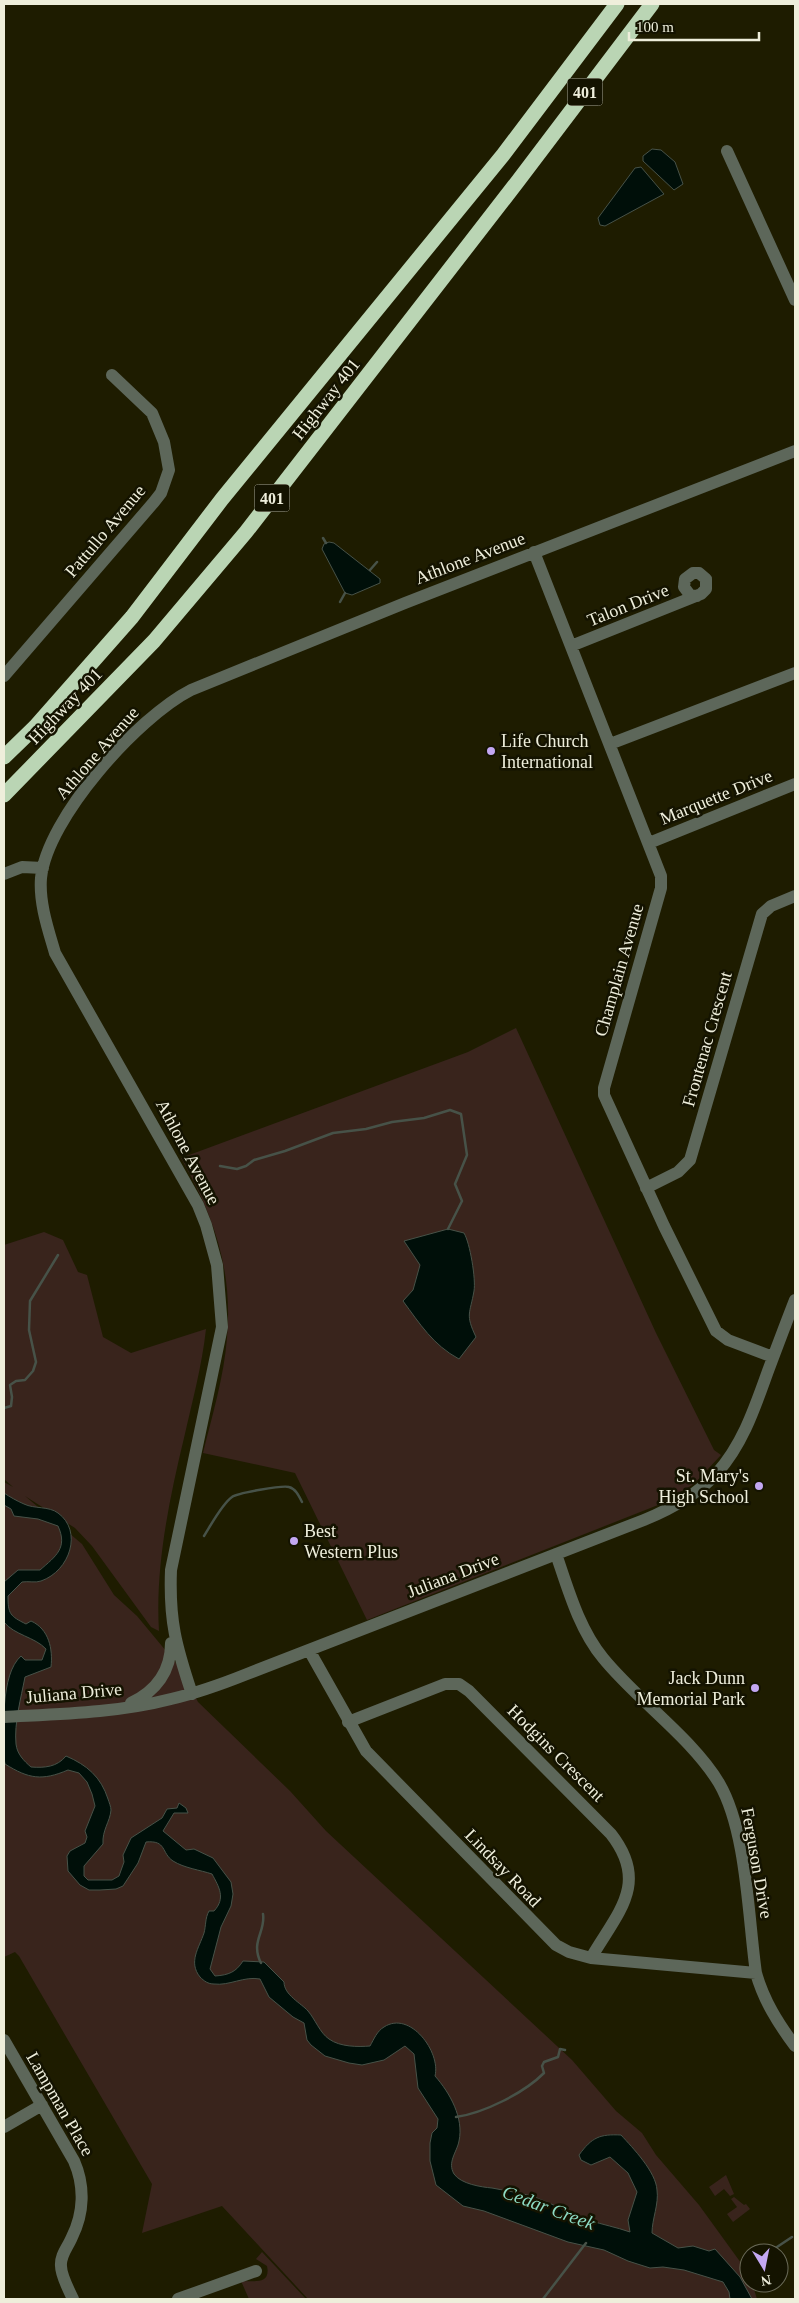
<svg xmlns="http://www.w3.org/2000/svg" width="799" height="2303" font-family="Georgia,serif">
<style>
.green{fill:#39241c}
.water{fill:#000f09;stroke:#475248}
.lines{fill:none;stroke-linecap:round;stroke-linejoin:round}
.stream{stroke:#475248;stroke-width:2.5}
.minor{stroke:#5d675a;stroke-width:12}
.highway{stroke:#bad5b4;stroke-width:15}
.poi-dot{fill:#c3a7f2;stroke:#141300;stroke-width:2}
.labels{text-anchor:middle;stroke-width:5;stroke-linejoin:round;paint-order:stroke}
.shield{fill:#141300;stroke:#adac99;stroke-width:1}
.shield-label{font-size:16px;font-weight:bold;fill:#eeeedb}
.street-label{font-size:18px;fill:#eeeedb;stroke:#141300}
.poi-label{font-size:18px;fill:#eeeedb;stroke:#141300;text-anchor:start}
.water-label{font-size:19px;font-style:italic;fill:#8edcc4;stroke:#141300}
</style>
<rect width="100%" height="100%" fill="#1e1c00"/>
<path class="green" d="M516,1028L656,1333L714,1450L721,1455L694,1484L658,1505L367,1620L295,1473L203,1453C212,1416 224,1377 227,1338C233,1270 214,1216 181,1158L468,1052Z
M44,1232L63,1240L78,1272L87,1275L103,1337L131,1353L206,1329C202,1366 192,1402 184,1438C169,1500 155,1568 159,1631L151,1627L92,1546L75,1528L25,1496L82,1544L114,1595L137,1616L181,1669L198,1702L290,1791L326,1831L572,2060L616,2111L642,2133L656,2155L699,2205L749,2274V2283H752L757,2299H308L222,2206L142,2233L152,2184L19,1956L15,1952L4,1957V1482L13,1487L4,1479V1245Z
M726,2175L734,2194L730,2196L724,2189L715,2196L709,2187Z
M734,2197L744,2205L746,2204L750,2209L733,2222L727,2214L737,2207L731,2199Z
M262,2252L306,2299H249L241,2281C254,2281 271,2285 267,2266L256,2259Z"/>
<path class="water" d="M652,149L661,150L675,162L683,184L674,190L643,161V156Z
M641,167L664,194L605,226L600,225L598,218L635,168Z
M329,542L334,543L380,579V583L352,595L345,593L322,549L324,544Z
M448,1229L464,1233C470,1243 476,1279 474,1291C470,1314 465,1314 476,1337L459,1359C433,1345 420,1324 403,1301L413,1290L420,1265L404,1241Z
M4,1493C10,1497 17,1501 24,1504C34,1509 49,1506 58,1513C83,1531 70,1571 41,1581C36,1583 28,1581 22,1582L8,1596C8,1614 10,1616 26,1624L31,1621C49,1629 53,1649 51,1667L25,1677C21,1698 14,1723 16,1744C17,1754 24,1761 31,1767C45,1768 57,1767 66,1756C87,1765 101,1777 108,1799C109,1802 111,1807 111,1810C110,1822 102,1830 103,1844L84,1866V1876L88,1880H112L119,1876L124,1862L123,1855L131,1838L162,1818L167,1809L177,1808L179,1803L186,1808L188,1813H174L163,1831L186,1850L194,1849L213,1858L231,1882L233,1894L231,1906L221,1927L210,1969L215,1976C229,1975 236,1972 243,1961L264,1962L284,1982C284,1995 301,2003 308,2011C315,2019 320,2033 329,2039C340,2047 358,2047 370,2046C374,2039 377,2031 384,2027C410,2010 441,2052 435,2076C450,2093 464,2118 459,2141C457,2152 447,2162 454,2174C461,2184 481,2187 492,2188C507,2191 523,2193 537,2198C555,2205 571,2214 589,2220C603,2225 616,2227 630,2232L628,2220L637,2192L628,2173L610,2157L591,2165L581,2160L579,2155C592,2137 600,2134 621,2135C633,2148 656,2172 657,2190C659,2204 652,2219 652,2233L678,2248L693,2246L709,2251L715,2249L740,2277L752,2299H730L729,2292L723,2282L684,2270L663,2267L650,2268L628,2261L604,2250L568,2242L484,2211L463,2206L436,2185L430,2161V2143L432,2133L437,2128L438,2119L418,2088L414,2054L405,2046L384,2060L362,2065L349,2063L325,2056L311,2045L307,2040L304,2023L293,2017L269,1997L260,1979C244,1976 229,1986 214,1984C208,1984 204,1981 200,1977C188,1962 199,1948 204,1933C206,1926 205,1918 209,1911H214C226,1898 219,1887 212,1874C200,1870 184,1868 173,1861C161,1853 167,1840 146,1842L138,1863L123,1886L116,1889L100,1890H89L80,1885L68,1871L67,1856L70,1851L85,1843L87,1837L85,1831L95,1806L92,1794L87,1782L79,1773L68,1770C42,1781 29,1779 5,1764L4,1758C4,1729 0,1675 21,1656L25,1660H42L46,1649C35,1637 14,1635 4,1622V1582L18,1570H40C56,1556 68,1548 58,1526L38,1519L14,1516L11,1509L4,1505Z"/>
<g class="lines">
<path class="stream" d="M323,538L326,543
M370,570L377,562
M340,602L345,593
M220,1166L237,1169L246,1166L254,1160L285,1151L333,1133L366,1129L392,1122L424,1118L450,1110L461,1114L467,1155L455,1184L462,1201L448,1229
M4,1408L11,1406L12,1397L10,1385L16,1381L25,1380L33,1371L36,1362L29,1330L30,1301L58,1255
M204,1536C211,1525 222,1504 232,1497C237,1493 283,1485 289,1487C296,1489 299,1496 302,1502
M261,1963C250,1941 266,1932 263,1914
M456,2117C484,2113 524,2093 544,2073L542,2066L544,2062L558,2057L560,2049L565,2050
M768,2253L792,2237
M543,2299L586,2243"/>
<path class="minor" d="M727,151L795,300
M534,552L661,876V888L604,1088V1095L664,1226L716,1331L728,1340L773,1357
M571,646L701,594L706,589V579L699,573H693L685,579L684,587L690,595L697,596
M4,676L154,502L161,493L169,470L164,442L152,413L112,375
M610,744L795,673
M649,843L795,784
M4,874L22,867L43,868
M646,1188L678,1172L690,1160L762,914L771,906L795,896
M556,1554C568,1589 579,1629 603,1658C637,1700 692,1738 719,1783C747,1831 748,1917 756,1973C764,2001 778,2023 795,2046
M309,1650L366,1751L556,1945L569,1952L591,1958L756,1973
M192,1694C176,1646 169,1621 171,1570L222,1327L217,1265L206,1225L198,1205L55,953C48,929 39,903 41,878C47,818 138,717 191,690L405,603L795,451
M131,1703C156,1691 171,1671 171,1643
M4,1717C59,1714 117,1713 171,1699C197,1693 222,1684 247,1674L644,1520C671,1509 697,1495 717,1473C743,1444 755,1407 768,1371C777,1347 786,1323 795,1300
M348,1722L445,1684H459L469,1691L611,1834C650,1884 617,1913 591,1958
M4,2040L74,2161C85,2186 84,2213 72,2237C68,2247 60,2255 61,2266C61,2276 69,2290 73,2299
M4,2127L42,2105
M178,2299L256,2271"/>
<path class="highway" d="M4,757L35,727L132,617L222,499L503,155L617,4
M4,795L154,641L246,532L518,181L652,4"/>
</g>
<g class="poi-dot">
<circle cx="491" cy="751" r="5"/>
<circle cx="759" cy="1486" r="5"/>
<circle cx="294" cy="1541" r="5"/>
<circle cx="755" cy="1688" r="5"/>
</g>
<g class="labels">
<g class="shield">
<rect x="567.5" y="78.5" width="35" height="27" rx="4"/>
<rect x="254.5" y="484.5" width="35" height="27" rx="4"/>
</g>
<g class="shield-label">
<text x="585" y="98">401</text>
<text x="272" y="504">401</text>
</g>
<g class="street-label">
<text transform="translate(326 399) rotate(-52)" y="6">Highway 401</text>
<text transform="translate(105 531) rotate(-50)" y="6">Pattullo Avenue</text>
<text transform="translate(470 558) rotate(-21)" y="6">Athlone Avenue</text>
<text transform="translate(628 605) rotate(-22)" y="6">Talon Drive</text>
<text transform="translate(65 706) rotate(-46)" y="6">Highway 401</text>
<text transform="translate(97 753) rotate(-49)" y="6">Athlone Avenue</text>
<text transform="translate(716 797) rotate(-22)" y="6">Marquette Drive</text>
<text transform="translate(619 970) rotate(-74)" y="6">Champlain Avenue</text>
<text transform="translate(707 1039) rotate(-74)" y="6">Frontenac Crescent</text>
<text transform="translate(188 1152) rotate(62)" y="6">Athlone Avenue</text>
<text transform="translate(453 1575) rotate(-21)" y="6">Juliana Drive</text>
<text transform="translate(74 1693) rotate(-5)" y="6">Juliana Drive</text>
<text transform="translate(556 1753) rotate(45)" y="6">Hodgins Crescent</text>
<text transform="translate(757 1863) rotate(80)" y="6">Ferguson Drive</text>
<text transform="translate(503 1868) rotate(46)" y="6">Lindsay Road</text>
<text transform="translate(60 2104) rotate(60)" y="6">Lampman Place</text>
</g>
<g class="poi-label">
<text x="501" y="747">Life Church<tspan x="501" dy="21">International</tspan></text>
<text x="749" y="1482" text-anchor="end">St. Mary's<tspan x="749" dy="21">High School</tspan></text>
<text x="304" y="1537">Best<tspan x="304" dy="21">Western Plus</tspan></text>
<text x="745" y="1684" text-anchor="end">Jack Dunn<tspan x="745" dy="21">Memorial Park</tspan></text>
</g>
<g class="water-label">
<text transform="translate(549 2207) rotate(20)" y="7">Cedar Creek</text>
</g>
</g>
<rect width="799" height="2303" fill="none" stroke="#eeeedb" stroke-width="10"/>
<g transform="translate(764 2268) rotate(170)"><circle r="24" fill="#141300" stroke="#6b6b58"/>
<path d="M0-4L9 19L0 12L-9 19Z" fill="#c3a7f2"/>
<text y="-8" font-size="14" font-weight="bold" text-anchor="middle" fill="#eeeedb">N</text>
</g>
<path d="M629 32v8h130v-8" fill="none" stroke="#eeeedb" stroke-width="2.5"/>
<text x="636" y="32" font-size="15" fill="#eeeedb" stroke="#141300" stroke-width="4" paint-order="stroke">100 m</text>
</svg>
